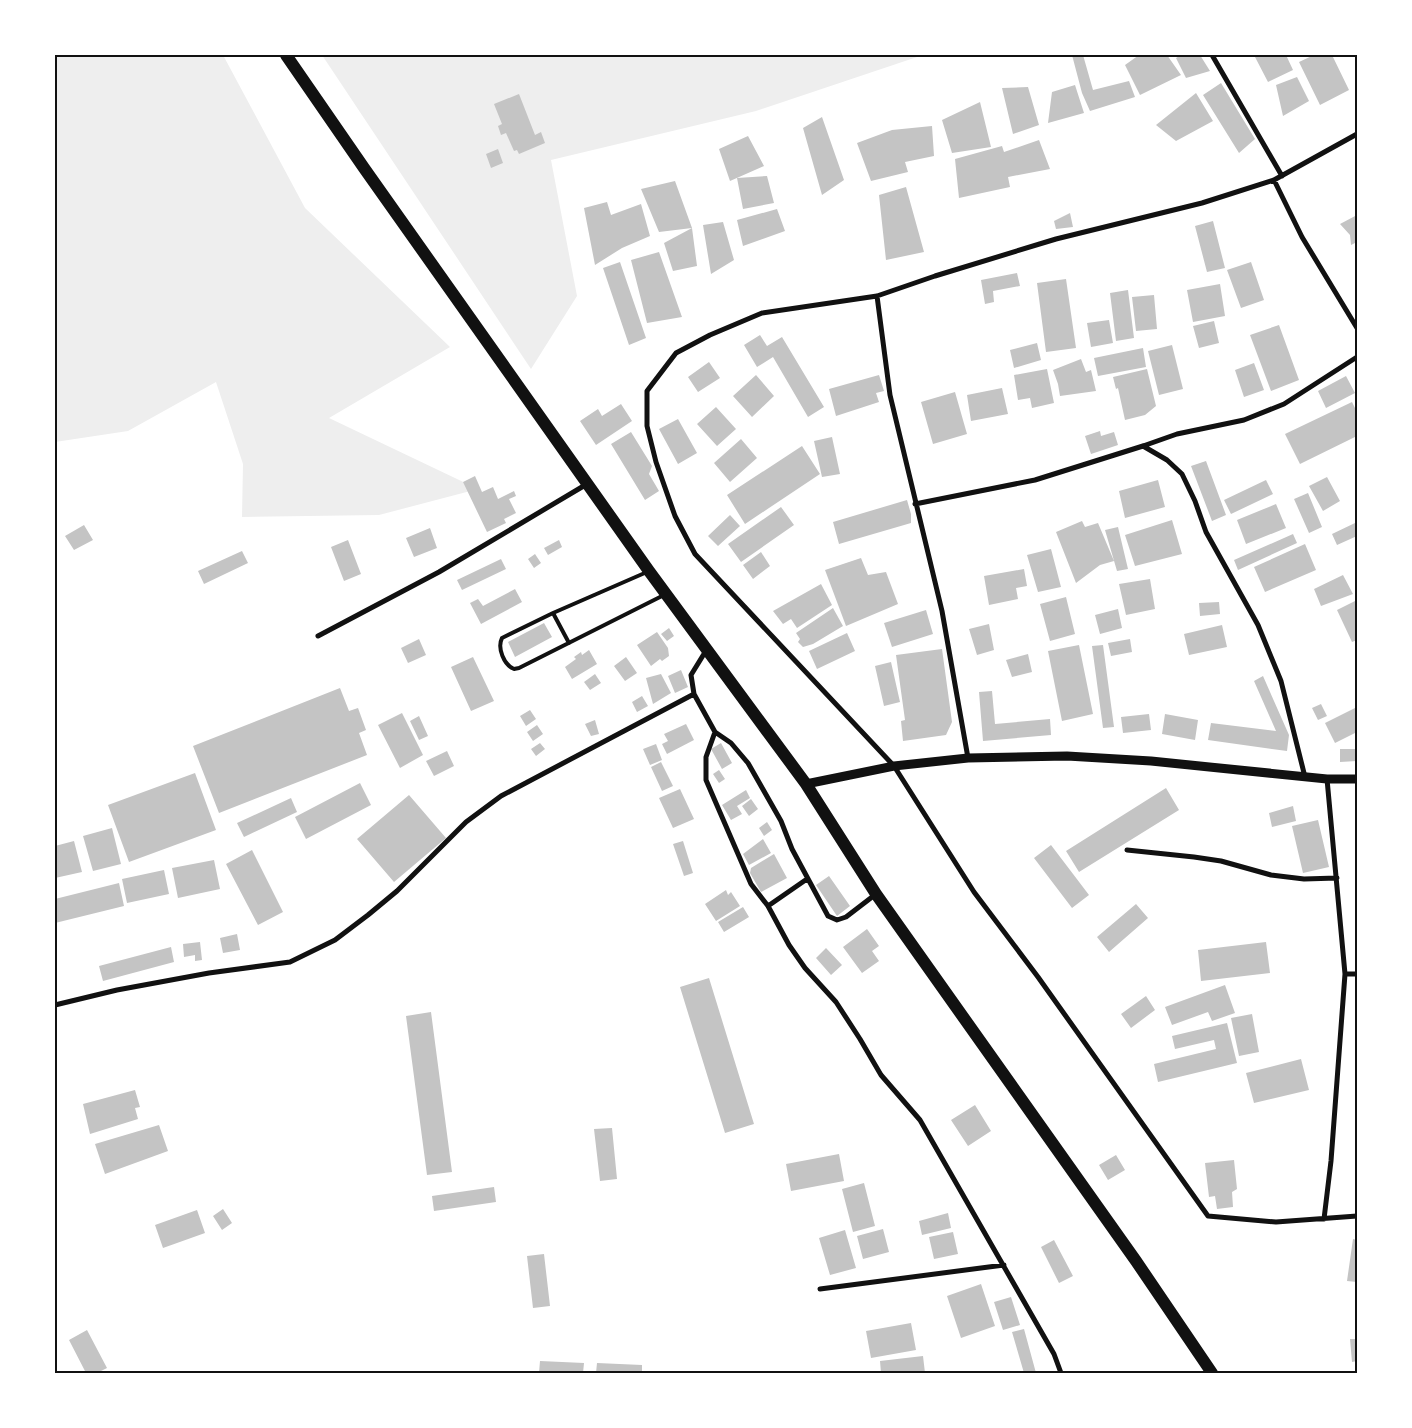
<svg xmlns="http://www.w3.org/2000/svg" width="1412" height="1428" font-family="Roboto,sans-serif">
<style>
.green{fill:#eee}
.building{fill:#c4c4c4}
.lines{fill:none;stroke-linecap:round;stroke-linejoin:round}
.service{stroke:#111;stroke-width:4}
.minor{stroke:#111;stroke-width:5}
.tertiary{stroke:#111;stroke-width:9}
.primary{stroke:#111;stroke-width:12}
.neatline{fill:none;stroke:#111;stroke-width:2}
</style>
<rect width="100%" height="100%" fill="#fff"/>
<path class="green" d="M55,55H223L305,208L450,347L329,418L478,489L379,515L242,517L243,464L216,382L128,431L55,442Z
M322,55H923L756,111L551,160L577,296L531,369Z"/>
<path class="building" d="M1072,55H1083L1093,90L1129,81L1135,97L1090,111L1082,93Z
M1139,55H1167L1181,75L1140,95L1125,65Z
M1181,55H1200L1210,71L1186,78L1176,58Z
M1259,55H1286L1293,70L1268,82L1255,57Z
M1314,55H1332L1349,90L1320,105L1299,62Z
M1297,77L1309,101L1283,116L1276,85Z
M1221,83L1255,139L1239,153L1203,95Z
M1075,85L1084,113L1048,123L1052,92Z
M1028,87L1039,125L1013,134L1002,88Z
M1196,93L1213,121L1176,141L1156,125Z
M519,94L535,135L541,132L545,143L519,154L517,150L514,151L506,133L501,135L498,126L502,124L494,104Z
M980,102L991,147L952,153L942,120Z
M822,117L844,180L822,195L803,128Z
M932,126L934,156L905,162L908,172L871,181L857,143L892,130Z
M748,136L764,166L730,181L719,149Z
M1039,140L1050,169L1008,177L1010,187L959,198L955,159L1002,146L1004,152Z
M498,149L503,163L491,168L486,154Z
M767,176L774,203L743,209L737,178Z
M675,181L692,228L659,232L641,189Z
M906,187L924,252L886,260L879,195Z
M607,202L611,215L641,204L650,236L622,248L595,265L584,208Z
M777,209L785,231L743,246L737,220Z
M1070,213L1073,227L1056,229L1054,221Z
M1357,215V242L1351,245L1350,235L1340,224Z
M1213,221L1225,268L1207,272L1195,226Z
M723,222L734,260L711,274L703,225Z
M692,228L697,266L673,271L664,243Z
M659,252L682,317L647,323L631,260Z
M620,262L646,338L629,345L603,268Z
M1251,262L1264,300L1241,308L1227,270Z
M1017,273L1020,286L993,291L994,302L985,304L981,280Z
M1066,279L1076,348L1046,352L1037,283Z
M1220,284L1225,316L1193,322L1187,290Z
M1128,290L1134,338L1116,341L1110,293Z
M1154,295L1157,329L1136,331L1132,297Z
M1109,320L1113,343L1091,347L1087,323Z
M1214,321L1219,343L1199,348L1193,326Z
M1279,325L1299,380L1271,391L1250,335Z
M760,335L767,346L782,337L824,407L808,417L773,357L757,367L744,345Z
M1037,343L1041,360L1014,368L1010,350Z
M1172,345L1183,389L1159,395L1148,351Z
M1143,348L1146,367L1098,376L1094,358Z
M1081,359L1086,372L1091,370L1096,391L1060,396L1058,384L1053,370Z
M709,362L720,378L698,392L688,377Z
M1254,363L1264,390L1244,397L1235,370Z
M1047,369L1054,403L1032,408L1030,398L1018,400L1014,375Z
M1147,369L1156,406L1145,415L1125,420L1118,388L1116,389L1113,377Z
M756,375L774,396L752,417L733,396Z
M879,375L884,391L876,393L879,402L836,416L829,389Z
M1346,376L1355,393L1326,408L1318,391Z
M1002,388L1008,414L971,421L967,395Z
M955,392L967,434L933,444L921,402Z
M1352,402L1357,412V436L1300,464L1285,434Z
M621,404L632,421L596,445L580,421L598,409L602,416Z
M716,407L736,429L717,446L697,424Z
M678,419L697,453L678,464L659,429Z
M1100,431L1101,436L1114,432L1118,445L1091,454L1085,436Z
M631,432L652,466L649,474L659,491L645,500L611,444Z
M832,437L840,474L822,477L814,441Z
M741,439L757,458L730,482L714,463Z
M802,446L820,474L745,524L727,495Z
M1206,461L1226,515L1212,521L1191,466Z
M475,476L482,492L493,487L498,499L514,491L516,496L509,499L516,513L504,519L506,523L487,532L463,482Z
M1327,477L1340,501L1323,511L1309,486Z
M1158,480L1165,507L1125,518L1119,491Z
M1266,480L1273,494L1231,514L1224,500Z
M1308,493L1322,527L1309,533L1294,499Z
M907,500L911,514V523L839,544L833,522Z
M1276,504L1286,528L1246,544L1237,520Z
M781,507L794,525L741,562L728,544Z
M730,515L740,526L718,546L708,536Z
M1172,520L1182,554L1135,566L1125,535Z
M1082,521L1085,527L1098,523L1114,561L1100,565L1076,583L1056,532Z
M1355,523L1357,527V536L1337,545L1332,534Z
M84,525L93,540L74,550L65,536Z
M1118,527L1128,569L1117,571L1105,530Z
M430,528L437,548L414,557L406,538Z
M1293,534L1297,543L1238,570L1234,560Z
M348,540L361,574L344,581L331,547Z
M559,540L562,547L548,555L544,548Z
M1305,544L1316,570L1265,592L1254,567Z
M1051,549L1061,587L1038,592L1027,555Z
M242,551L248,563L204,584L198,571Z
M761,552L770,566L753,579L743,565Z
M535,554L541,563L534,568L528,559Z
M861,558L868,575L886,572L898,604L846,626L825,570Z
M501,559L506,569L462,590L457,580Z
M1024,569L1027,586L1016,588L1018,599L989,605L984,576Z
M1343,575L1353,594L1321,606L1314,589Z
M1150,579L1155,609L1126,615L1119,584Z
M821,584L832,605L797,628L791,619L783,624L773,611Z
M515,589L522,602L481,624L470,603L478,599L483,606Z
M1066,597L1075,634L1050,641L1040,604Z
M1357,600V640L1352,642L1337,610Z
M1219,602L1220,614L1200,616L1199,603Z
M833,608L843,626L813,644L803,647L798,642L800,639L796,633Z
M1118,609L1122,628L1100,634L1095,615Z
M926,610L933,634L892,647L884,623Z
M544,623L552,637L515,657L508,642Z
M989,624L994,650L977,655L969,629Z
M1222,625L1227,647L1189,655L1184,634Z
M669,628L674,636L667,641L661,634Z
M657,632L668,648L669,656L662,661L660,659L651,666L637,645Z
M847,633L855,651L817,669L809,651Z
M419,639L426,655L408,663L401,648Z
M1130,639L1132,652L1111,656L1108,643Z
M1079,645L1093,714L1062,721L1048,651Z
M1103,645L1114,727L1103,728L1092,646Z
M942,649L952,722L946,735L903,741L901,721L905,720L896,655Z
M589,650L597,664L572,679L565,667L576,659L574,657L581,652L582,655Z
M1028,654L1032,672L1012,677L1006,660Z
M473,657L494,701L471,711L451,667Z
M626,657L637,673L625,681L614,666Z
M891,662L900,702L884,706L875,666Z
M681,670L688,687L675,693L668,676Z
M595,674L601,683L590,690L584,682Z
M661,674L671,693L653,704L646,678Z
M1263,676L1289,735L1287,751L1208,740L1211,723L1276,731L1254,681Z
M340,688L349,711L358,708L366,730L359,733L367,755L219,813L193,746Z
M992,691L995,724L1050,719L1051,735L983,741L979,692Z
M642,696L648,706L637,712L632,702Z
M1321,704L1327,716L1318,720L1312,708Z
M1357,707V732L1335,743L1325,723Z
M530,710L536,719L526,726L520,716Z
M402,713L423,755L400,768L378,725Z
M1149,714L1151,730L1123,733L1121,717Z
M1165,714L1198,720L1195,740L1162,734Z
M419,716L428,736L419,740L410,721Z
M595,720L599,734L591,736L585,724Z
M686,724L694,740L667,754L662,744L668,741L664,734Z
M537,725L543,734L533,741L527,732Z
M540,743L545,749L536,756L531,749Z
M721,743L732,763L722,769L711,749Z
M656,744L662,760L650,765L643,749Z
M1340,749H1357V761L1340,762Z
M447,751L454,766L434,776L426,761Z
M661,762L673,786L662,791L651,767Z
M719,770L725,779L719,783L713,774Z
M195,773L216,830L129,862L108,805Z
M360,783L371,805L306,839L295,817Z
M1166,788L1179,810L1079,872L1066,851Z
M680,789L694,819L673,828L659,798Z
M746,790L750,798L737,806L742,814L731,820L722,805Z
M409,795L446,838L394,882L357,839Z
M291,798L297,812L244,837L237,823Z
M751,799L758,809L749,816L742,806Z
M1293,806L1296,821L1272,827L1269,813Z
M1318,820L1329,867L1303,873L1292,826Z
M767,822L772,830L764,836L759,828Z
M112,828L121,864L93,871L83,836Z
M763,839L771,853L749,865L743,854Z
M74,841L82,872L55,878V846Z
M683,841L693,873L684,876L673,844Z
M1051,845L1089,895L1072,908L1034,858Z
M252,850L283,912L258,925L226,864Z
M774,854L787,878L761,892L750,873L751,868Z
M214,860L220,889L178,898L172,868Z
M164,870L169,894L127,903L122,879Z
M829,876L850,906L837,916L816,885Z
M119,883L124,906L55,923V899Z
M726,890L728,895L731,892L740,906L716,921L705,904Z
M1136,904L1148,918L1109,952L1097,937Z
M743,907L749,917L724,932L718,922Z
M867,929L879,946L872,951L879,961L862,973L843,947Z
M237,934L240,950L223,953L220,938Z
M200,942L202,960L195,961V955L184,957L183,944Z
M1266,942L1270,973L1201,981L1198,950Z
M171,947L174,962L103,981L99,966Z
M826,948L842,965L831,975L816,958Z
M709,978L754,1124L725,1133L680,987Z
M1225,985L1235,1013L1212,1021L1208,1012L1172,1025L1165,1007Z
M1146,996L1155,1010L1131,1028L1121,1014Z
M431,1012L452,1172L427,1175L406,1016Z
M1252,1014L1259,1052L1239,1056L1231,1018Z
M1227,1023L1237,1063L1158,1082L1154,1064L1216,1049L1214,1040L1175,1049L1172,1036Z
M1301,1059L1309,1090L1254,1103L1246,1073Z
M135,1090L140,1107L135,1108L138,1119L90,1134L83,1104Z
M975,1105L991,1131L968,1146L951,1120Z
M159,1125L168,1151L105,1174L95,1144Z
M612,1128L617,1179L600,1181L594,1129Z
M839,1154L844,1181L791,1191L786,1164Z
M1116,1155L1125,1170L1108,1180L1099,1165Z
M1234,1160L1237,1189L1232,1192L1233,1207L1217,1209L1215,1196L1209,1197L1205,1163Z
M864,1183L875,1226L853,1232L842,1189Z
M494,1187L496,1202L434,1211L432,1196Z
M223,1209L232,1223L222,1230L213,1216Z
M197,1210L205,1233L163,1248L155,1225Z
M948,1213L951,1228L922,1235L919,1221Z
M883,1229L889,1252L863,1259L857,1236Z
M845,1230L856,1268L830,1275L819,1238Z
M953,1232L958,1254L934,1259L929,1237Z
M1353,1239L1357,1240V1282L1347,1281Z
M1054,1240L1073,1276L1059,1283L1041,1247Z
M544,1254L550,1306L533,1308L527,1256Z
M981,1284L995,1326L961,1338L947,1296Z
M1011,1297L1020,1325L1003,1330L994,1302Z
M911,1323L916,1350L871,1358L866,1331Z
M1024,1329L1036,1373H1024L1012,1332Z
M87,1330L107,1368L97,1373H86L69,1340Z
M1350,1339H1357V1361L1352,1362Z
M923,1356L925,1373H881L880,1361Z
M540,1361L584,1363L583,1373H539Z
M597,1363L642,1365V1373H596Z"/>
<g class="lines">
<path class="service" d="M647,572L553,613L502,638C497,648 504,665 514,669L519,668L664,595
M553,613L569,643"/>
<path class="minor" d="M1212,55L1282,176
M1357,134L1274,180L1202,203L1056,239L935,276L877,296L762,313L710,335L676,353L647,391V426L656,462L675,516L695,554L894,766L974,892L1038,977L1208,1216L1276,1222L1357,1216
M1274,180L1302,237L1357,328
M877,296L890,395L942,611L968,758
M1143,446L1167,460L1182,474L1195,501L1206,532L1258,625L1281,681L1305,777
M915,504L1035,480L1143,446L1177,434L1244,420L1284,404L1357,357
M318,636L439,572L587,484
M707,649L691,675L694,694L715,732L731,743L748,763L781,821L792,849L828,916L837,920L846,917L876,894
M715,732L706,757V780L751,884L768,906L789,945L805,968L836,1002L860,1039L881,1075L920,1120L1054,1354L1061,1373
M1127,850L1194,857L1221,861L1271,875L1304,879L1337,878
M768,906L807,879
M1345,974H1357
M55,1005L117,990L209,973L290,962L335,940L368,915L397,891L466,822L501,796L694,694
M1324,1219L1331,1161L1345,974L1327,779
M820,1289L1004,1265"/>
<path class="tertiary" d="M806,784L894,766L968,758L1067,756L1151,761L1327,779H1357"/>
<path class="primary" d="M286,55L364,168L649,571L806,784L876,894L1136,1261L1212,1373"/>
</g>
<rect width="1412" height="1428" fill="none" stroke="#ffffff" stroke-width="112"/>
<rect x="56" y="56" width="1300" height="1316" class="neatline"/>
</svg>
